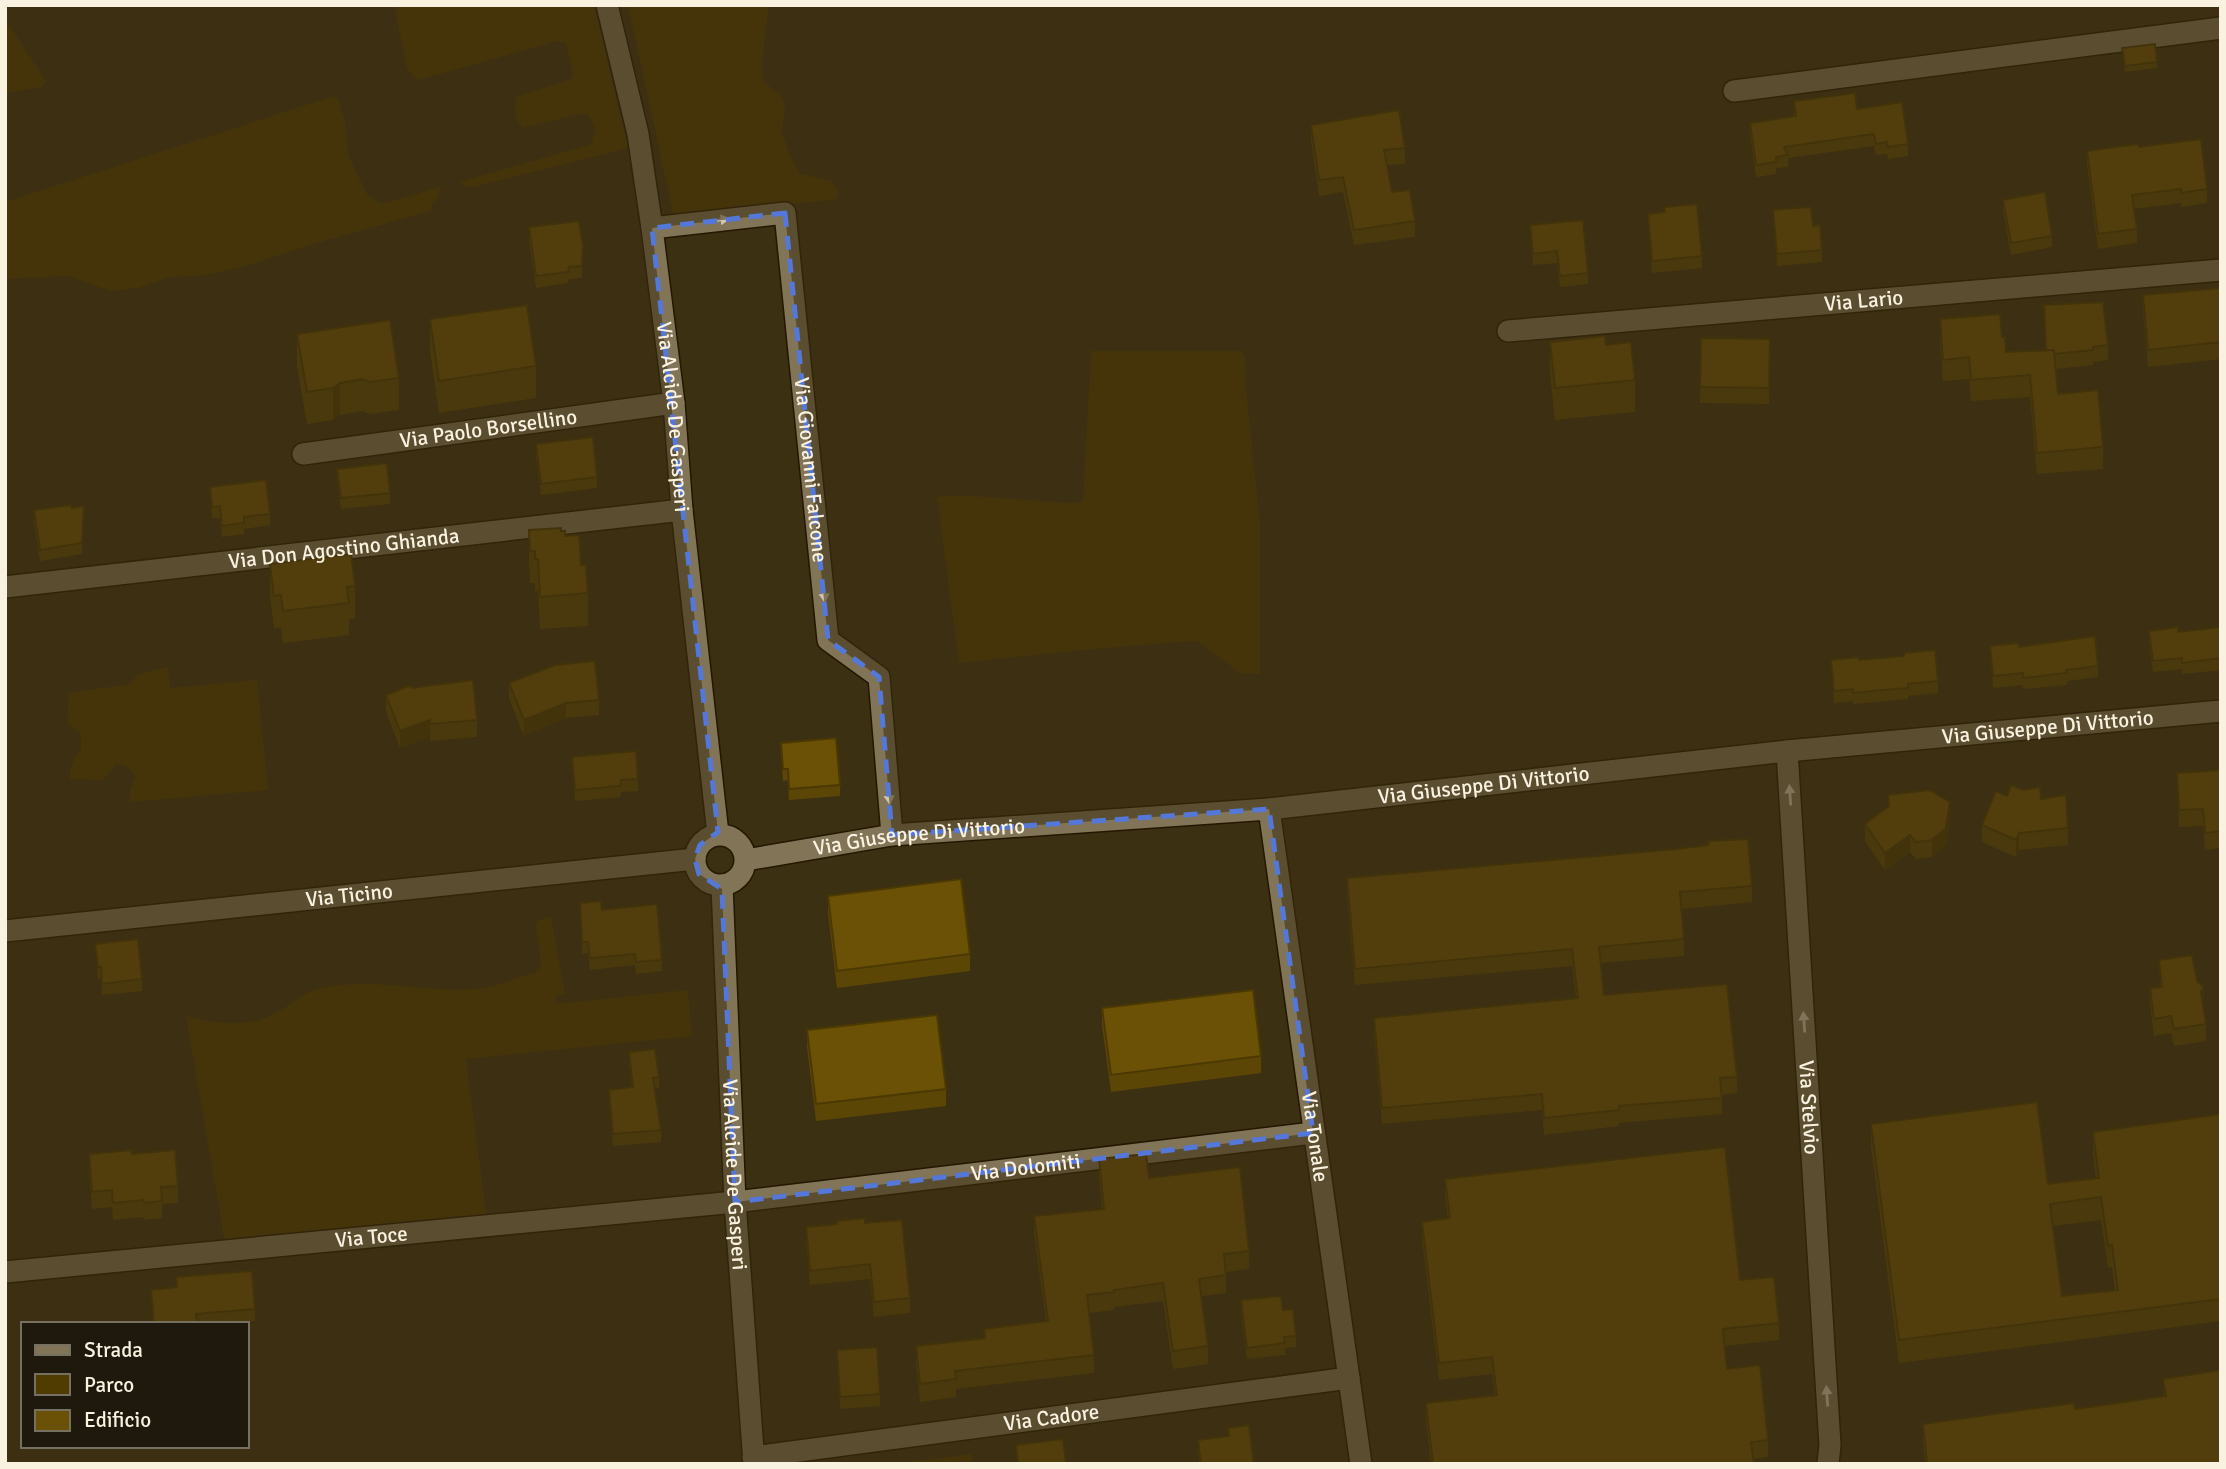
<svg xmlns="http://www.w3.org/2000/svg" width="2226" height="1469" font-family="Signika,sans-serif">
<style>
.green{fill:#503b01}
.lines{fill:none;stroke-linecap:round;stroke-linejoin:round}
.minor-casing{stroke:#231700;stroke-width:24}
.minor{stroke:#827456;stroke-width:21}
.wall{fill:#5c4605;fill-rule:evenodd}
.shaded-wall{fill:#4b3904}
.building{fill:#6b5106;stroke:#4b3904;stroke-width:2;fill-rule:evenodd}
.oneway{fill:#d0c6b0}
.marked{fill:none;stroke:#5477da;stroke-width:5;stroke-dasharray:14 9;stroke-linejoin:round}
.labels{text-anchor:middle;stroke-width:6;stroke-linejoin:round;paint-order:stroke}
.street-label{font-size:21px;fill:#faf2e1;stroke:#1e190c}
</style>
<rect width="100%" height="100%" fill="#3c3013"/>
<path class="green" d="M394,5H594L628,148L481,185C473,187 467,188 460,182L592,144L595,128L588,114H579L523,128C515,121 514,108 516,97L569,80L573,76L566,44L558,41L418,80L415,79L407,68Z
M628,5H769L762,61L763,81L781,96L785,105L782,131L789,153L800,174L832,181L838,190V199L674,218Z
M5,19L46,81L44,85L40,87L5,93Z
M334,96L339,101L345,122L348,155L367,194L381,204L441,187L437,199L431,205V211L320,242L242,267L201,276L171,277L138,288L111,291L68,276L5,279V202Z
M1091,351H1240L1245,355L1246,388L1260,525V674L1240,673L1201,643L1194,641L1093,649L959,663L937,497C973,494 1008,499 1044,501C1056,502 1072,505 1083,501Z
M168,667L170,688L257,680L268,790L130,802V791L136,776C130,768 126,764 116,764L103,780L70,779C70,767 73,758 81,750V734L67,723L69,693L130,684L137,675Z
M551,917L565,994L555,996L556,1004L688,990L692,1036L466,1059L487,1220L225,1243L186,1016C218,1024 249,1029 279,1011C296,1002 301,993 321,988C370,977 422,992 472,989C482,988 494,987 503,983C514,979 522,975 534,974L541,966L536,927L538,920Z
M972,1454L973,1464H895Z"/>
<g class="lines">
<defs>
<g id="minor">
<path id="s1" d="M607,5L638,134L652,228L674,403L682,510L718,834"/>
<path d="M1734,91L2221,28"/>
<path id="s2" d="M652,228L785,213L828,640L879,677L892,835"/>
<path id="s3" d="M1508,331L2221,270"/>
<path id="s4" d="M303,454L674,403"/>
<path id="s5" d="M5,587L682,510"/>
<path id="s6" d="M1787,751L1830,1445L1828,1464"/>
<path id="s7" d="M1269,809L1361,1464"/>
<circle cx="720" cy="860" r="25"/>
<path id="s8" d="M746,860L892,835L1269,809L1787,751L2221,711"/>
<path id="s9" d="M722,885L735,1202L754,1464"/>
<path id="s10" d="M5,931L695,859"/>
<path id="s11" d="M5,1272L735,1202L1313,1133"/>
<path id="s12" d="M753,1457L1349,1378"/>
</g>
</defs>
<use href="#minor" class="minor-casing"/>
<use href="#minor" class="minor"/>
</g>
<path class="wall" d="M2122,48L2157,62V68L2125,72Z
M1794,101L1857,109L1908,144V156L1888,159L1887,154L1876,155L1874,146L1788,158V167L1776,168V174L1756,177L1750,134V123L1794,116Z
M1311,125L1405,148V164L1387,165L1392,192L1415,221V237L1354,245L1343,192L1319,196L1311,140Z
M2139,147L2207,189V203L2181,207V203L2134,209L2137,229V243L2098,249L2087,165V151Z
M2003,200L2052,236V247L2011,255L2003,211Z
M1664,207L1702,256V268L1652,273L1648,214L1664,212Z
M1773,210L1813,226L1822,250V262L1777,266Z
M1530,225L1588,273V284L1560,287L1557,263L1533,265Z
M529,227L583,257L582,278L569,279L568,283L536,288L529,239Z
M2221,288V359L2148,367L2143,312V295Z
M2044,305L2108,345V360L2093,362V365L2056,369L2058,394L2103,447V469L2037,474L2030,397L1971,401L1969,379L1943,381L1940,340V319L2002,337L2006,352L2045,350Z
M430,319L536,366V398L439,413L430,351Z
M297,334L399,378V410L369,414L363,411L340,415L333,420L307,424L297,366Z
M1701,338L1770,339L1769,404L1700,403Z
M1550,342L1606,345L1635,380V412L1555,420L1550,374Z
M536,444L597,477V488L541,495L536,456Z
M337,469L390,493V504L341,509L337,480Z
M210,487L270,514V525L244,529V534L222,537L220,518H212Z
M72,508L84,518L82,554L40,561L34,522V510Z
M529,530L561,531L565,536L581,565L588,593V626L540,629L538,591H535V583H530L529,562Z
M270,564L355,586V618L349,619V635L283,643L281,628H274L270,596Z
M2221,627V670L2182,674V669L2153,672L2149,642V631L2178,632Z
M1990,646L2019,647L2098,666V677L2067,681V685L2023,689V685L1993,688Z
M1831,660H1859L1938,681V693L1908,696V699L1853,704V701L1834,703Z
M509,683L599,700V715L566,718L524,736L509,698Z
M412,688L477,720V737L430,741V737L400,748L386,712V695Z
M781,743L840,785V796L789,800L788,780L783,781Z
M572,757L638,779V791L621,792L620,797L575,801Z
M2221,770V848L2205,850L2203,826L2179,827L2177,773Z
M1888,795L1950,819L1946,845L1932,857L1916,859L1910,852L1885,870L1865,841V824L1888,807Z
M2007,796L2041,799L2068,828V845L2019,850L2016,857L1982,842V825Z
M1347,878L1752,886V902L1682,909L1684,939V956L1601,963L1604,995L1737,1077V1093L1722,1095V1114L1619,1123V1126L1544,1135L1542,1110L1382,1124L1374,1034V1018L1576,998L1572,966L1355,985L1347,895Z
M828,896L970,954V971L837,988L828,913Z
M580,903L602,910L662,960V971L636,974L635,965L590,970L588,953L582,954Z
M95,944L142,979V991L102,995L101,978L98,979Z
M2159,960L2197,981L2204,1004L2203,1005L2206,1024V1041L2174,1046L2171,1033L2154,1036L2150,1005V988L2160,987Z
M1102,1008L1261,1056V1073L1111,1092L1102,1025Z
M807,1030L946,1089V1106L816,1121L807,1047Z
M629,1052L659,1077V1088L655,1089L661,1130V1142L613,1146L609,1102V1090L632,1087L629,1064Z
M2221,1114V1321L1899,1363L1871,1146V1124L2048,1184L2096,1178L2093,1154V1132ZM2101,1220L2108,1268L2112,1267L2115,1290L2062,1296L2053,1226Z
M89,1154H132L178,1186V1203L162,1204V1218L144,1220L143,1217L113,1220L112,1207L92,1209L89,1171Z
M1099,1159L1149,1178L1249,1251V1269L1226,1272V1293L1202,1296L1208,1346V1364L1173,1369L1163,1301L1114,1307V1310L1089,1313L1094,1355V1373L956,1389V1397L920,1402L916,1364V1346L984,1338V1329L1046,1321L1034,1234V1216L1102,1209L1099,1177Z
M1445,1179L1740,1280L1779,1323V1340L1725,1346L1727,1369L1768,1440V1457L1753,1459L1754,1464H1431L1426,1420V1403L1495,1395L1492,1374L1439,1380L1422,1239V1222L1448,1219L1445,1196Z
M865,1223L910,1298V1313L874,1317L870,1279L810,1285L806,1241V1227Z
M176,1277L255,1309V1321L217,1324H153L151,1290L176,1287Z
M1241,1300L1283,1310L1296,1336V1347L1285,1348V1355L1247,1359L1241,1312Z
M837,1350L880,1394V1406L840,1409Z
M2163,1379L2221,1464H1925L1923,1441V1424L2075,1409L2164,1396Z
M1228,1428L1254,1464H1199L1198,1440L1228,1436Z"/>
<path class="shaded-wall" d="M340,383V415L333,420V388Z
M566,703V718L524,736V720Z
M430,720V737L400,748V731Z
M1950,802V819L1946,845L1932,857V840Z
M2019,833V850L2016,857V840Z
M1910,835V852L1885,870V853Z
M2204,987V1004L2201,1009V992Z"/>
<path class="building" d="M2155,44L2157,62L2125,66L2122,48Z
M1855,93L1857,109L1902,102L1908,144L1888,147L1887,142L1876,144L1874,134L1784,147L1788,155L1776,157V162L1756,165L1750,123L1796,116L1794,101Z
M1399,110L1405,148L1384,150L1392,192L1410,190L1415,221L1354,230L1343,177L1319,180L1311,125Z
M2201,139L2207,189L2181,193V189L2132,195L2137,229L2098,234L2087,151L2138,144L2139,147Z
M2045,192L2052,236L2011,243L2003,200Z
M1697,204L1702,256L1652,261L1648,214L1665,212L1664,207Z
M1811,207L1813,226L1820,225L1822,250L1777,254L1773,210Z
M1583,220L1588,273L1560,276L1557,251L1533,254L1530,225Z
M579,221L583,245L582,266L569,267L568,272L536,276L529,227Z
M2221,288V342L2148,350L2143,295Z
M2103,302L2108,345L2093,347V350L2054,354V350H2046L2044,305Z
M527,305L536,366L439,381L430,319Z
M2000,314L2002,337H2005L2006,352L2054,350L2058,394L2098,390L2103,447L2037,453L2030,375L1971,380L1969,357L1943,360L1940,319Z
M390,320L399,378L369,382L363,379L340,383L333,388L307,392L297,334Z
M1605,336L1606,345L1631,342L1635,380L1555,388L1550,342Z
M1701,338L1770,339L1769,388L1700,387Z
M593,437L597,477L541,484L536,444Z
M387,463L390,493L341,498L337,469Z
M266,480L270,514L244,517V523L222,526L220,506L212,507L210,487Z
M71,505L72,508L84,506L82,543L40,550L34,510Z
M561,528V531H565V536L579,535L581,565H586L588,593L540,597L538,559H535V551H530L529,530Z
M351,554L355,586L347,587L349,603L283,611L281,595L274,596L270,564Z
M2178,627V632L2221,627V658L2182,663V658L2153,661L2149,631Z
M2095,636L2098,666L2066,670L2067,673L2023,678V673L1993,676L1990,646L2018,643L2019,647Z
M1935,650L1938,681L1908,684V688L1883,690L1853,693V689L1834,691L1831,660L1858,657L1859,660L1904,656V653Z
M595,661L599,700L566,703L524,720L509,683L555,665Z
M473,680L477,720L430,724V720L400,731L386,695L411,685L412,688Z
M836,738L840,785L789,789L788,769H783L781,743Z
M636,751L638,779L621,780L620,786L575,790L572,757Z
M2221,770V831L2205,833L2203,809L2179,810L2177,773Z
M2011,785L2023,790L2040,787L2041,799L2066,795L2068,828L2019,833L2016,840L1982,825L1996,791L2007,796Z
M1929,790L1950,802L1946,828L1932,840L1916,842L1910,835L1885,853L1865,824L1889,806L1888,795Z
M1748,839L1752,886L1680,892L1684,939L1599,947L1604,995L1727,984L1737,1077L1720,1078L1722,1098L1619,1106V1110L1544,1118L1542,1094L1382,1108L1374,1018L1578,998L1572,949L1355,969L1347,878L1676,849L1708,845L1709,841Z
M961,879L970,954L837,971L828,896Z
M601,901L602,910L657,904L662,960L636,962L635,954L590,958L588,942H582L580,903Z
M138,939L142,979L102,984L101,967H98L95,944Z
M2192,955L2197,981L2204,987L2201,992L2206,1024L2174,1029L2171,1016L2154,1019L2150,988L2162,987L2159,960Z
M1253,990L1261,1056L1111,1075L1102,1008Z
M937,1015L946,1089L816,1104L807,1030Z
M655,1049L659,1077L653,1078L661,1130L613,1134L609,1090L633,1087L629,1052Z
M2037,1102L2048,1184L2099,1178L2093,1132L2221,1114V1299L1899,1340L1871,1124ZM2101,1197L2108,1246L2112,1245L2118,1290L2062,1296L2050,1204Z
M1725,1147L1740,1280L1774,1277L1779,1323L1723,1329L1727,1369L1760,1365L1768,1440L1751,1442L1754,1464H1433L1426,1403L1497,1395L1492,1357L1439,1363L1422,1222L1450,1218L1445,1179Z
M132,1150V1154L175,1150L178,1186L161,1187L162,1201L144,1203L143,1200L113,1203L112,1190L92,1192L89,1154Z
M1146,1154L1149,1178L1240,1167L1249,1251L1224,1254L1226,1275L1199,1279L1208,1346L1173,1351L1163,1283L1114,1290V1292L1087,1295L1094,1355L955,1371L956,1379L920,1384L916,1346L985,1338L984,1329L1048,1321L1034,1216L1104,1209L1099,1159Z
M865,1218V1223L902,1220L910,1298L874,1302L870,1264L810,1271L806,1227L837,1224V1221Z
M252,1271L255,1309L196,1314L197,1322L178,1324H154L151,1290L177,1287L176,1277Z
M1281,1296L1283,1310L1293,1309L1296,1336L1284,1337L1285,1343L1247,1348L1241,1300Z
M877,1347L880,1394L840,1397L837,1350Z
M2221,1370V1464H1927L1923,1424L2074,1403L2075,1409L2166,1396L2163,1379Z
M1249,1425L1254,1464H1201L1198,1440L1229,1436L1228,1428Z
M1063,1439L1066,1464H1018L1016,1445Z"/>
<defs><path id="oneway-solid" d="M-6-.8H1V-3.2L6.5 0L1 3.2V.8H-6Z" transform="scale(1.75)"/></defs>
<g class="oneway">
<use href="#oneway-solid" transform="translate(719 220) rotate(-7)"/>
<use href="#oneway-solid" transform="translate(824 592) rotate(84)"/>
<use href="#oneway-solid" transform="translate(889 794) rotate(85)"/>
<use href="#oneway-solid" transform="translate(1790 795) rotate(-94)"/>
<use href="#oneway-solid" transform="translate(1804 1022) rotate(-94)"/>
<use href="#oneway-solid" transform="translate(1827 1396) rotate(-94)"/>
</g>
<path d="M0 0H2226V1469H0ZM785,213L828,640L879,677L892,835L1269,809L1313,1133L735,1202L722,889L699,874L695,859L700,845L718,832L652,228Z" fill="#3c3013" fill-opacity=".55" fill-rule="evenodd"/>
<path class="marked" d="M785,213L828,640L879,677L892,835L1269,809L1313,1133L735,1202L722,889L699,874L695,859L700,845L718,832L652,228Z"/>
<g class="labels">
<g class="street-label">
<text dy="7" stroke="none"><textPath href="#s3" startOffset="357">Via Lario</textPath></text>
<text dy="7" stroke="none"><textPath href="#s1" startOffset="418">Via Alcide De Gasperi</textPath></text>
<text dy="7" stroke="none"><textPath href="#s4" startOffset="187">Via Paolo Borsellino</textPath></text>
<text dy="7" stroke="none"><textPath href="#s2" startOffset="392">Via Giovanni Falcone</textPath></text>
<text dy="7" stroke="none"><textPath href="#s5" startOffset="341">Via Don Agostino Ghianda</textPath></text>
<text dy="7" stroke="none"><textPath href="#s8" startOffset="1309">Via Giuseppe Di Vittorio</textPath></text>
<text dy="7" stroke="none"><textPath href="#s8" startOffset="742">Via Giuseppe Di Vittorio</textPath></text>
<text dy="7" stroke="none"><textPath href="#s8" startOffset="175">Via Giuseppe Di Vittorio</textPath></text>
<text dy="7" stroke="none"><textPath href="#s10" startOffset="346">Via Ticino</textPath></text>
<text dy="7" stroke="none"><textPath href="#s6" startOffset="357">Via Stelvio</textPath></text>
<text dy="7" stroke="none"><textPath href="#s7" startOffset="331">Via Tonale</textPath></text>
<text dy="7" stroke="none"><textPath href="#s11" startOffset="1026">Via Dolomiti</textPath></text>
<text dy="7" stroke="none"><textPath href="#s9" startOffset="290">Via Alcide De Gasperi</textPath></text>
<text dy="7" stroke="none"><textPath href="#s11" startOffset="368">Via Toce</textPath></text>
<text dy="7" stroke="none"><textPath href="#s12" startOffset="301">Via Cadore</textPath></text>
</g>
</g>
<rect width="2226" height="1469" fill="none" stroke="#faf2e1" stroke-width="14"/>
<rect x="21" y="1322" width="228" height="126" fill="#1e190c" stroke="#767061" stroke-width="2"/>
<rect x="35" y="1345" width="35" height="10" fill="#827456" stroke="#767061" stroke-width="2"/>
<text x="84" y="1357" font-size="21" fill="#faf2e1">Strada</text>
<rect x="35" y="1374" width="35" height="21" fill="#503b01" stroke="#767061" stroke-width="2"/>
<text x="84" y="1392" font-size="21" fill="#faf2e1">Parco</text>
<rect x="35" y="1410" width="35" height="21" fill="#6b5106" stroke="#767061" stroke-width="2"/>
<text x="84" y="1427" font-size="21" fill="#faf2e1">Edificio</text>
</svg>
